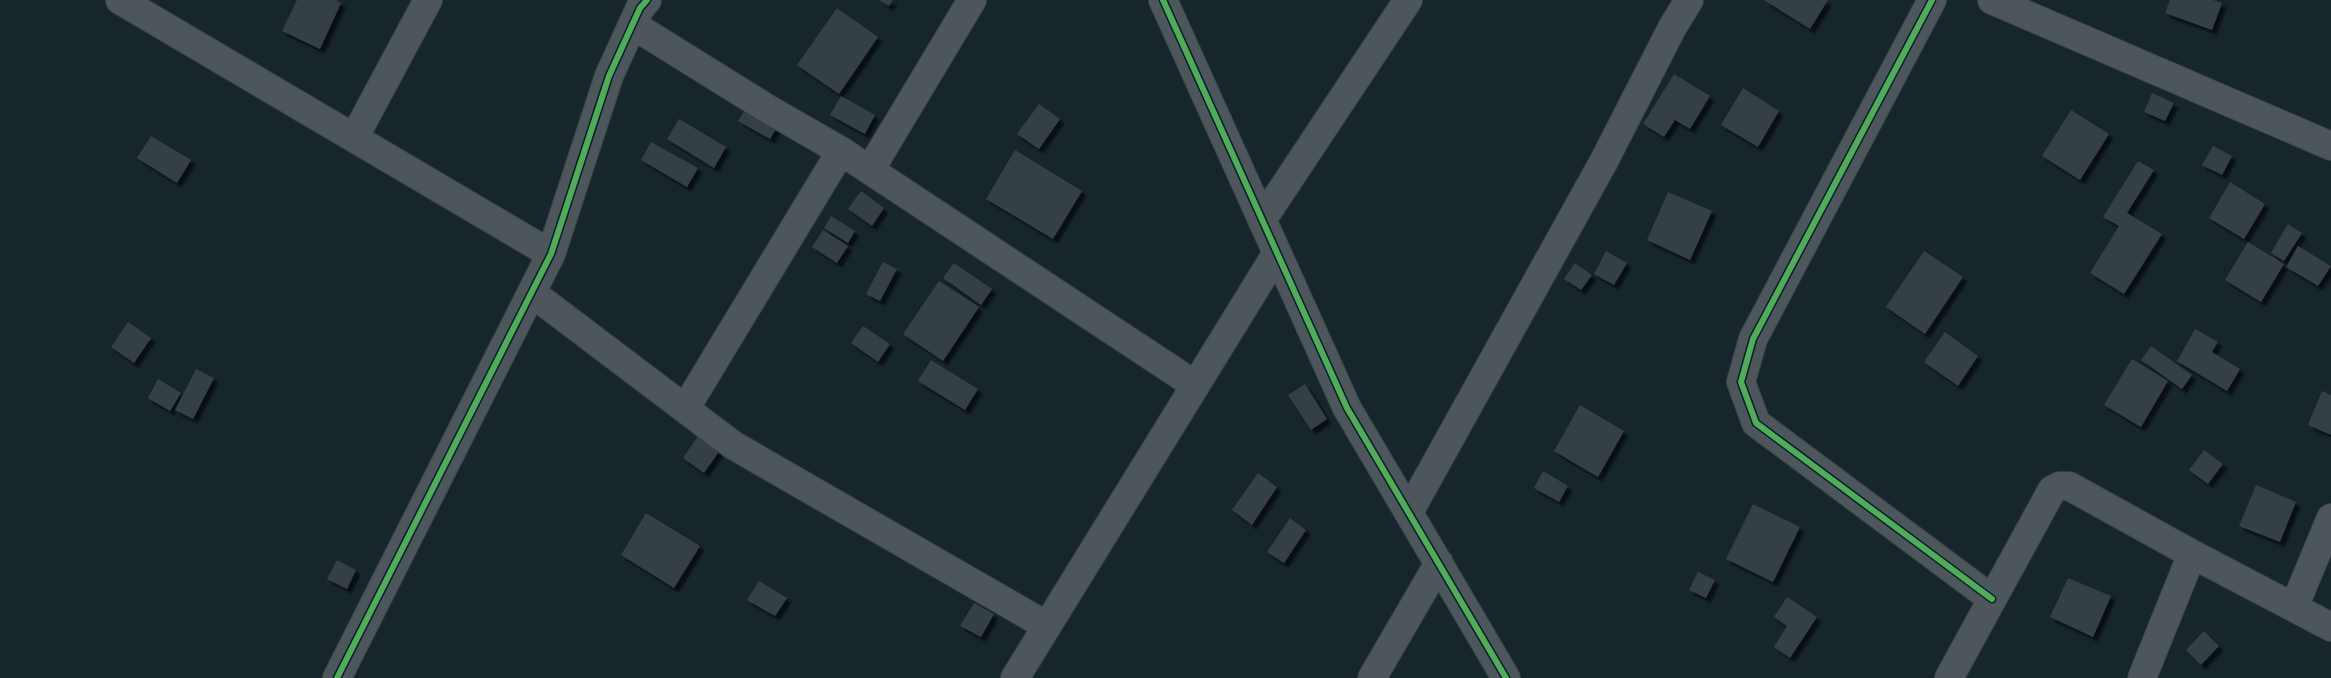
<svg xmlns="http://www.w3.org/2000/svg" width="2331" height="678" font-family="Raleway,sans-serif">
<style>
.building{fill:#363f45;filter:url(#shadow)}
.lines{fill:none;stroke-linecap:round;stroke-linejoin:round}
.minor-casing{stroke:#384347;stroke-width:30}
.minor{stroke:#4d565b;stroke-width:28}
.cycleway-casing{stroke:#052029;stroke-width:9}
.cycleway{stroke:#51ab58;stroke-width:6}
</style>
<defs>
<filter id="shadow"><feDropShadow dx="4.5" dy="4.5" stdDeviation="1" flood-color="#0009"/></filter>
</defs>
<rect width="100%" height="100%" fill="#17262b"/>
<path class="building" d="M297,0H336L341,3L320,49L282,31Z
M879,0H893L889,6Z
M1764,0H1828L1810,29Z
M2170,0H2213L2222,3L2212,30L2165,13Z
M837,8L878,37L839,94L797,65Z
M1674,74L1710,96L1690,129L1675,120L1664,137L1643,124Z
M1743,88L1779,111L1758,147L1721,125Z
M2152,93L2174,103L2165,121L2144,112Z
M841,96L875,115L865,134L830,115Z
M749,103L780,122L770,139L738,121Z
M1039,104L1060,119L1039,149L1017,134Z
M2071,110L2109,134L2080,180L2042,156Z
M679,119L726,147L714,168L667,139Z
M151,136L191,160L177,183L137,158Z
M651,142L698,168L687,187L641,160Z
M2213,146L2232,156L2222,175L2202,165Z
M1015,150L1082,191L1053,239L986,199Z
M2138,161L2154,170L2127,213L2162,234L2124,294L2090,273L2119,226L2103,217Z
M2230,182L2265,204L2244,239L2209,218Z
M861,191L884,208L872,226L848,209Z
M1668,192L1712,211L1690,260L1647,240Z
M831,216L855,231L848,243L824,228Z
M2288,224L2302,233L2284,261L2271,253Z
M823,230L848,246L837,263L812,247Z
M2248,242L2284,264L2261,302L2225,280Z
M2298,246L2331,266L2318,286L2286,267Z
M1606,251L1627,263L1614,285L1594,274Z
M1924,251L1963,277L1925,334L1886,307Z
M883,262L897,269L880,301L866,294Z
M954,263L992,289L981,305L943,278Z
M1575,263L1592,275L1581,290L1564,279Z
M939,281L979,307L943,361L903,334Z
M128,322L151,338L134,363L111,347Z
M863,326L890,344L878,362L851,343Z
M2195,329L2218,342L2212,352L2240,369L2227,391L2177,361Z
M1945,332L1978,356L1958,386L1924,362Z
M2151,346L2192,375L2182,389L2141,360Z
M2132,359L2168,381L2141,427L2104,405Z
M931,360L978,389L965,410L918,381Z
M196,369L214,378L193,419L175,410Z
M158,379L181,393L170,411L148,398Z
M1305,384L1327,419L1311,430L1288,395Z
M2322,391L2331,395V435L2308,425Z
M1580,405L1624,431L1598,477L1554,451Z
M706,424L728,439L704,473L683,458Z
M2204,450L2223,464L2208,484L2189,470Z
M1543,471L1568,486L1559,502L1534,488Z
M1258,473L1277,487L1252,525L1232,510Z
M2256,485L2296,502L2280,542L2239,526Z
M1753,504L1800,527L1773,582L1726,559Z
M646,513L700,546L674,588L621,555Z
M1290,518L1306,530L1284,563L1267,552Z
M337,560L356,570L347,589L327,579Z
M1698,572L1715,580L1706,598L1689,590Z
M2068,578L2111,596L2093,637L2050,617Z
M759,581L787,598L775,616L747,600Z
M1787,597L1817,617L1790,658L1774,647L1787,626L1774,617Z
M974,603L994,614L981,637L960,626Z
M2204,631L2219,646L2201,665L2186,650Z"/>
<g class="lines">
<defs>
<path id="minor" d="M120,0L551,254
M1163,0L1347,408L1506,678
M1932,0L1753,339L1741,382L1756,423L1992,599
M1992,0L2331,146
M633,25L768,109L841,151L1195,385
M354,138L428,0
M870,170L972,0
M1262,220L1408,0
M532,293L733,445L1047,626
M685,409L841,151
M1409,512L1604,161L1672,28L1689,0
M2294,607L2331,518
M337,678L551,254L609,76L640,8L647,0
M1015,678L1277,253
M1372,678L1439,563
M1949,678L2052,490L2060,486H2069L2192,554L2331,627
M2142,678L2192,554"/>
</defs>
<use href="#minor" class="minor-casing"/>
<use href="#minor" class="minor"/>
<defs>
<path id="cycleway" d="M1163,0L1347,408L1506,678
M1932,0L1753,339L1741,382L1756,423L1992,599
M337,678L551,254L609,76L640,8L647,0"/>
</defs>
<use href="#cycleway" class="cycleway-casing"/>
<use href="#cycleway" class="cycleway"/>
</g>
</svg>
